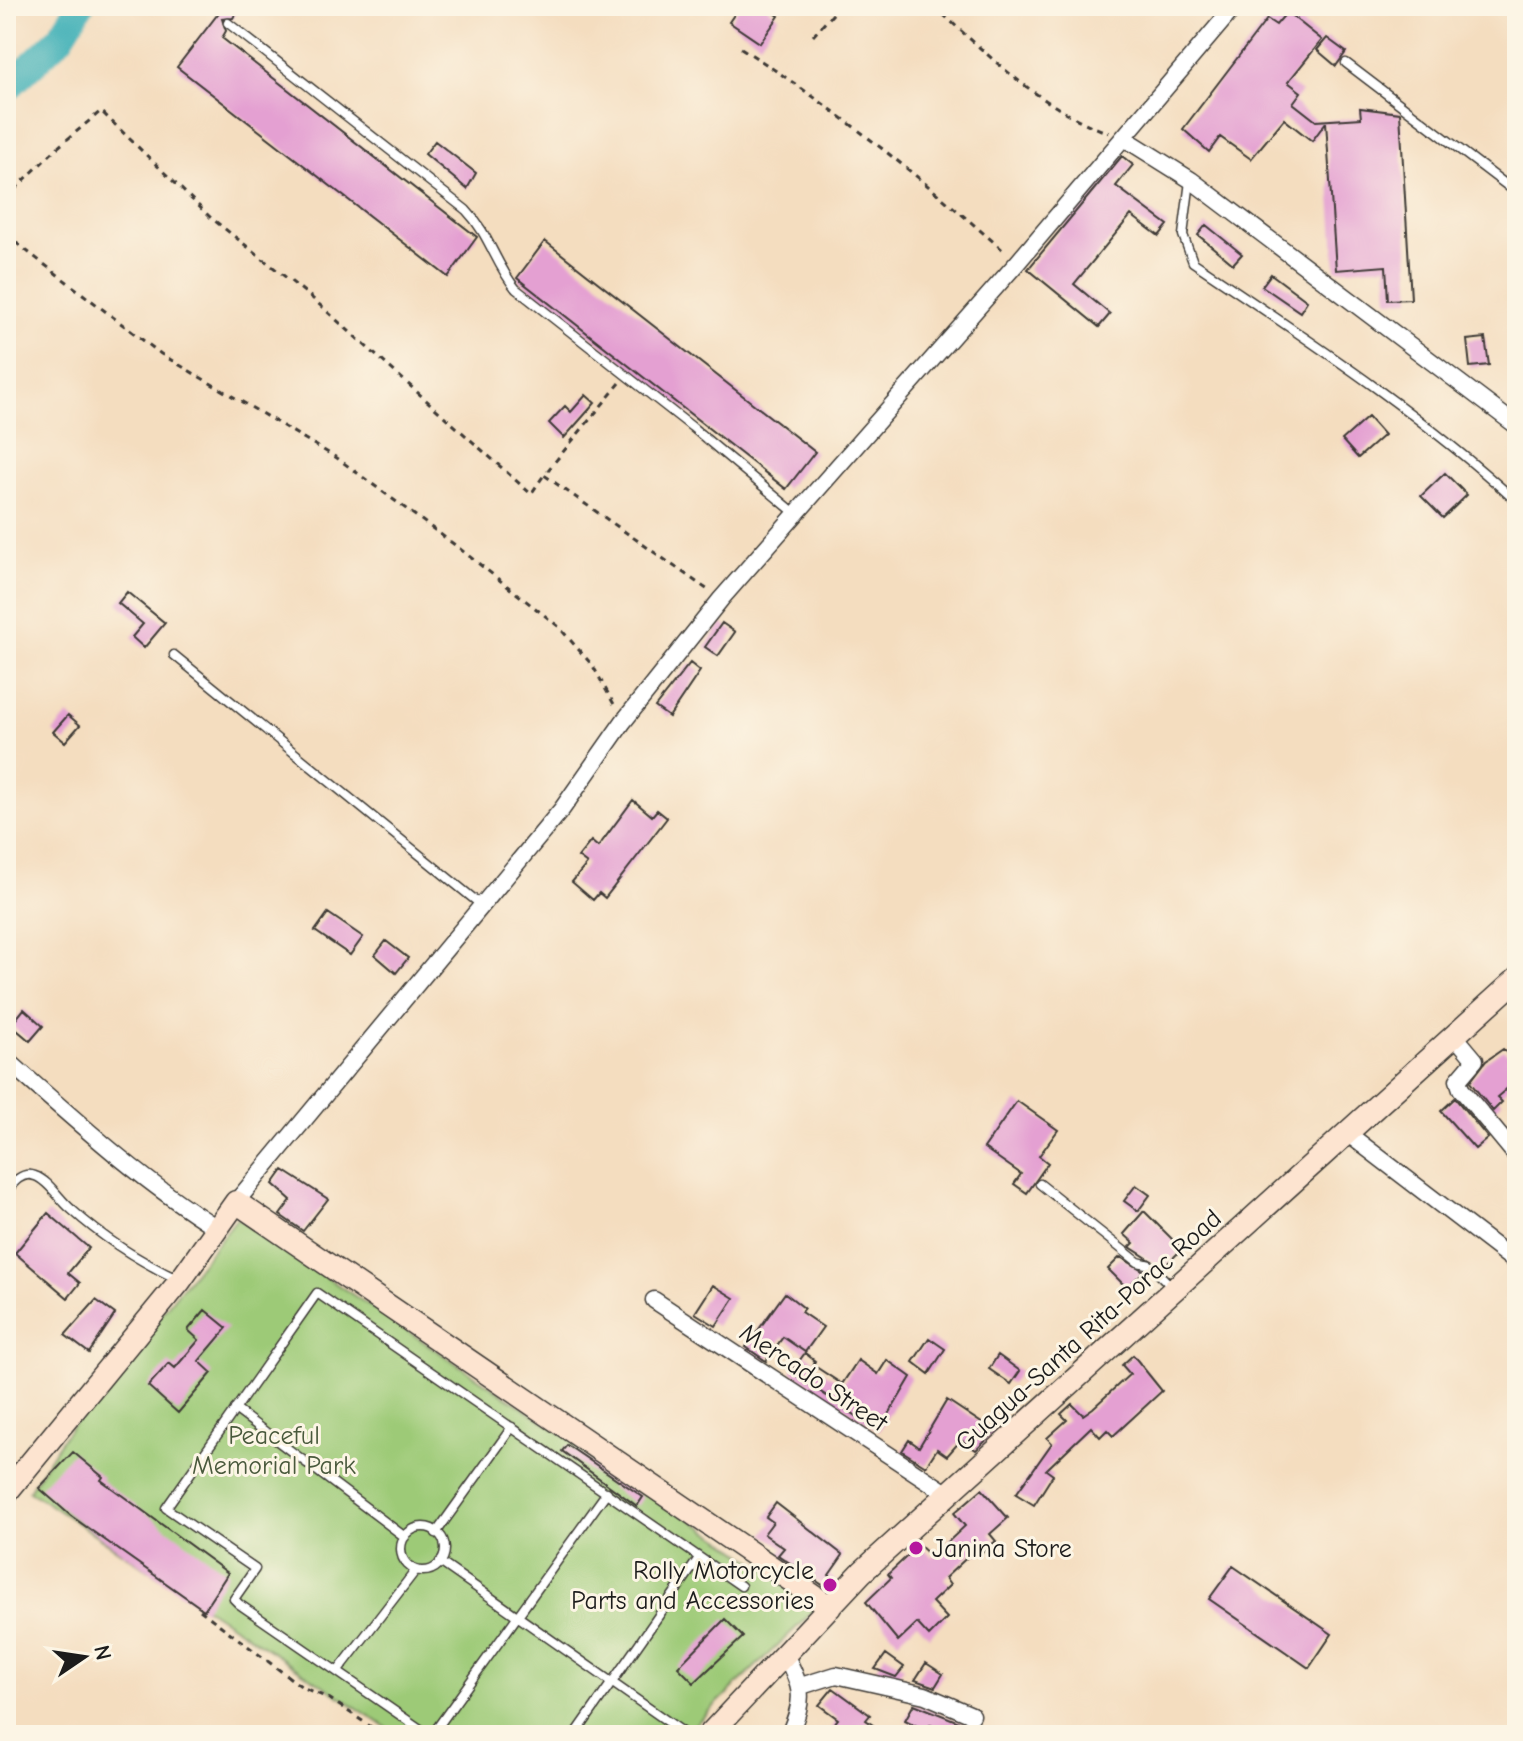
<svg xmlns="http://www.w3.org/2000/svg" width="1523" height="1741" font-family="'Comic Neue',sans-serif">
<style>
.green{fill:#9dca77;stroke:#5c734a;stroke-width:2}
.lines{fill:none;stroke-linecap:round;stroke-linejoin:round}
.river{stroke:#3fb0b7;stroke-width:28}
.building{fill:#e4a0d2}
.lane-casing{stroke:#3c3934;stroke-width:11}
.street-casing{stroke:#3c3934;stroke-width:19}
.secondary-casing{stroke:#3c3934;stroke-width:25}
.path{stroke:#3c3934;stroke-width:3;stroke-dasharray:6 6;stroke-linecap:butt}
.lane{stroke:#fff;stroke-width:8}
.street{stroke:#fff;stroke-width:16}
.secondary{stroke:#fde4d0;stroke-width:22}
.poi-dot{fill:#b5179e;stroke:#fcf5e5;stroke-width:3}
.labels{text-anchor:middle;stroke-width:6;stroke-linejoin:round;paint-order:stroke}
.street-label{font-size:26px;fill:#1c1c1c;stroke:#fcf5e5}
.park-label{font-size:26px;fill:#49593c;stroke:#fcf5e5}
.poi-label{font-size:26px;fill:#1c1c1c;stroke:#fcf5e5;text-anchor:start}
</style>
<rect width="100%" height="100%" fill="#fcf5e5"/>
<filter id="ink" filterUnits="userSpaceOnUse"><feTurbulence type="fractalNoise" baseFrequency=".0125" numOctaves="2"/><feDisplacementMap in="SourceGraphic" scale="16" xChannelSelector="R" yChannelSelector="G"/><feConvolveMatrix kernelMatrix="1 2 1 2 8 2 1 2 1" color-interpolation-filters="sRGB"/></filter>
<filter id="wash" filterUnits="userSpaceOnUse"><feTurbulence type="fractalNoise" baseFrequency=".006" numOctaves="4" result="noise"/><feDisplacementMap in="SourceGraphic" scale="32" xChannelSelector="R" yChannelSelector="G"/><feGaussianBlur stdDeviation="1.8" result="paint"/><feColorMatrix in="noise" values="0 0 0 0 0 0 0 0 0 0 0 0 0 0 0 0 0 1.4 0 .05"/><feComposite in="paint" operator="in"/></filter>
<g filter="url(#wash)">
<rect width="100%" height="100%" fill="#f4ddbf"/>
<path class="green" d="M237,1218L820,1605L684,1735H398L29,1491L62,1439Z"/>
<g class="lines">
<path class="river" d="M6,89L60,38L80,6"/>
</g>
<g id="blocks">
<path class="building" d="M224,6H240L233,18L222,19L226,31L222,38L477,237L448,277L177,67Z
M740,6H765L779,16L760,43L729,22Z
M1287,12L1322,40L1288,82L1301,92L1293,103L1316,121L1361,118L1360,108L1400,113L1411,299L1388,300L1386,266L1336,270L1326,122L1312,141L1284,119L1251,159L1220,137L1209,152L1183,129L1267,19L1276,25Z
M1327,38L1346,52L1336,66L1317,50Z
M435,141L476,173L467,189L425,154Z
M1122,156L1133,165L1116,186L1168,225L1159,236L1131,215L1074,284L1110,314L1099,327L1028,269Z
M1206,225L1242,254L1233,264L1198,235Z
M545,241L815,452L786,489L517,278Z
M1271,274L1307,301L1300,312L1262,286Z
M1485,338L1489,365L1470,367L1467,340Z
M586,395L595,403L564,438L549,423L565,406L571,412Z
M1368,417L1384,435L1358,458L1342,440Z
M1445,473L1467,495L1443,518L1421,496Z
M127,592L165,623L144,648L132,637L143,624L118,603Z
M722,623L735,632L718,656L705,647Z
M690,663L700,671L669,717L655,707Z
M68,715L80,725L65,742L53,732Z
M633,800L652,816L657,810L667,818L605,898L599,893L593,900L572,882L587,864L578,857L591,841L598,847Z
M328,913L363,937L350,955L315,931Z
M386,941L408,958L396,973L375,955Z
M24,1009L43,1026L30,1041L11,1025Z
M1503,1049L1517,1064V1080L1497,1097L1502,1102L1493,1111L1470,1082L1486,1061Z
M1455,1098L1488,1138L1475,1149L1441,1111Z
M1017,1101L1058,1130L1039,1156L1048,1163L1027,1193L1014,1184L1021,1174L984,1148Z
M283,1170L328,1199L303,1231L280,1215L291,1200L273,1184Z
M1136,1185L1150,1195L1138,1211L1124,1201Z
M1144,1211L1182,1249L1163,1268L1130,1247L1134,1243L1124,1234Z
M48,1213L89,1248L68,1273L80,1283L68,1298L15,1253Z
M1120,1257L1144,1271L1127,1288L1108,1269Z
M713,1285L734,1298L716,1326L695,1313Z
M785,1293L804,1308L801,1312L823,1327L805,1352L783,1337L766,1361L746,1347Z
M96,1300L115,1314L89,1353L65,1335Z
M205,1310L227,1328L199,1361L212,1373L178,1413L148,1386L169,1363L175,1368L199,1340L188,1330Z
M929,1338L945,1349L929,1374L913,1362Z
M805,1353L815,1361L813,1365L842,1384L858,1360L878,1374L887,1360L911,1377L879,1431L791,1372Z
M998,1355L1020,1371L1011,1384L989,1369Z
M1133,1355L1162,1391L1113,1436L1107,1430L1100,1437L1091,1427L1046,1470L1053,1475L1034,1505L1016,1494L1052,1443L1047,1438L1067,1420L1061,1414L1072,1404L1083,1415L1093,1408L1130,1374L1122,1365Z
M947,1400L995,1432L976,1450L961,1440L947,1456L937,1449L926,1466L902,1451L909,1440L919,1447Z
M567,1445L643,1497L637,1506L562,1451Z
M73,1452L103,1477L101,1480L228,1573L204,1610L71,1516L39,1488Z
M982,1489L1008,1518L990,1534L996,1541L978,1555L975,1550L945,1578L950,1585L932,1602L947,1618L929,1636L917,1623L898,1641L866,1602L891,1578L888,1574L919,1545L932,1557L965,1526L954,1513Z
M776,1503L843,1555L829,1575L835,1580L827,1588L778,1555L784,1548L764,1534L773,1522L766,1517Z
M1233,1566L1332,1634L1309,1668L1209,1599Z
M725,1619L743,1637L694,1683L678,1667Z
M886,1654L904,1667L896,1677L875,1669Z
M926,1663L943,1674L935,1687L915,1680Z
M833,1688L870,1715L866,1720L877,1728L872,1735L859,1730L849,1735H825L838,1719L819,1705Z
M914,1704L964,1724L959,1734L930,1725L927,1731L905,1720Z"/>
</g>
</g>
<g filter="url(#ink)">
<use href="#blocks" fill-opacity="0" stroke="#3c3934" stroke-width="2"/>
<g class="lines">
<defs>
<path id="lane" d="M228,23L466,210C490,235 495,264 516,289L692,427L795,513
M1346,63L1517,193
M1190,181L1183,235L1193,262C1304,337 1418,411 1517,502
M174,655L480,904
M1040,1184L1138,1262L1150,1265L1174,1289
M6,1192C13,1183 22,1171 35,1176C48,1180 60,1200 71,1209C104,1239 139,1261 179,1280
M235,1409L405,1537
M401 1549a22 22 0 1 1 44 0a22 22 0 1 1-44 0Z
M436,1533L512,1427
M440,1562L687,1735
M338,1671L416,1570
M429,1735L239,1604L234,1599L255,1569L166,1508L317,1293L741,1586
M432,1735L607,1492
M575,1735L699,1558"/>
<path id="street" d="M1124,138L1191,180L1517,426
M1454,1035L1475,1060L1458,1080L1461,1089L1514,1153
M6,1059C74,1119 140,1180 217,1228
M1347,1133L1517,1263
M236,1202L562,809L623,722L721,599L1017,263L1235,6
M654,1300L948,1494
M785,1654C803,1691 805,1697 789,1735
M801,1686L836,1675L925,1695L972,1715"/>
<path id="secondary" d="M6,1493L180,1281L236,1202L830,1607
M709,1735L862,1572L1517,979"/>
</defs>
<use href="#lane" class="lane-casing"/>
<use href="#street" class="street-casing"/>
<use href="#secondary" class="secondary-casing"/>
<path class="path" d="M934,6C988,55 1040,108 1109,133
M813,36L840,6
M741,48C836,108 921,178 1005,252
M6,198L57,148L101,111L210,217L312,298L531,494L544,475
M6,235L161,354L337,458L455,545L558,626L593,666L616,708
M620,383L544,475L708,590
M200,1610L302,1687L330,1699L383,1735"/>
<use href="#lane" class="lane"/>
<use href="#street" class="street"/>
<use href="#secondary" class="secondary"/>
</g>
</g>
<g class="poi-dot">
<circle cx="916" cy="1548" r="8"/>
<circle cx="830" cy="1585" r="8"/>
</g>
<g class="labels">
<g class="street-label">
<text transform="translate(1088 1330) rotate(-42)" y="9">Guagua-Santa Rita-Porac Road</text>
<text transform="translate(814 1377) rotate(34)" y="9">Mercado Street</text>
</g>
<g class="park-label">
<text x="274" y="1444">Peaceful<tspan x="274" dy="30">Memorial Park</tspan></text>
</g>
<g class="poi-label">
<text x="932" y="1557">Janina Store</text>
<text x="814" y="1579" text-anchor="end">Rolly Motorcycle<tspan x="814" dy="30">Parts and Accessories</tspan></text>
</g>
</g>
<rect width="1523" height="1741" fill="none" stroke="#fcf5e5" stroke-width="32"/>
<g transform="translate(84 1657) rotate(77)" stroke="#fcf5e5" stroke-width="6" paint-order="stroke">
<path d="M0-6L14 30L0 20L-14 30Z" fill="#1c1c1c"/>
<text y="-12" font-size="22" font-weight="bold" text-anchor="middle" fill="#1c1c1c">N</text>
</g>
</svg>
